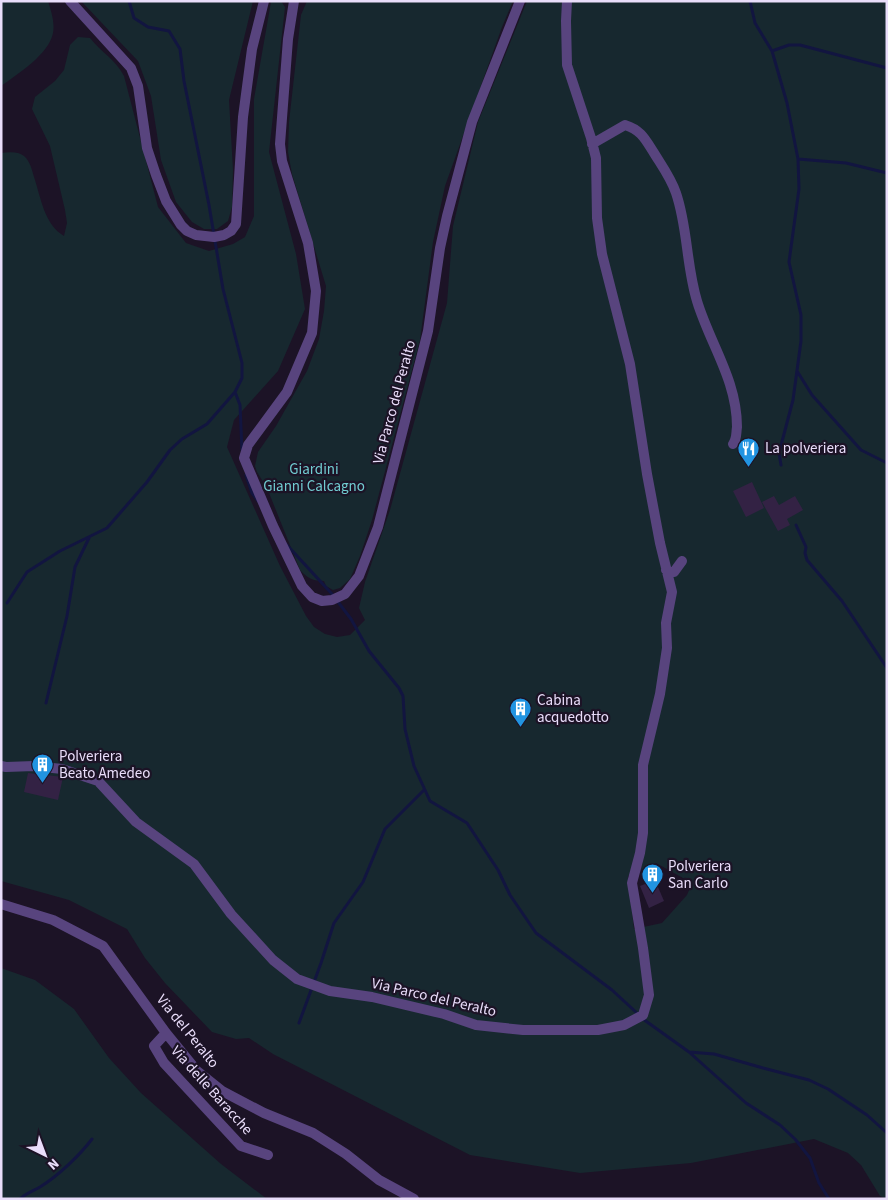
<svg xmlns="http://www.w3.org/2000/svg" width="888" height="1200" font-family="'Source Sans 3',sans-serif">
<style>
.green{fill:#17282f;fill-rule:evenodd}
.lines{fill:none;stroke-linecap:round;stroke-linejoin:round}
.stream{stroke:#121540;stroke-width:3}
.building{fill:#324}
.minor{stroke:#58447e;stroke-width:10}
.labels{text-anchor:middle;stroke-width:4.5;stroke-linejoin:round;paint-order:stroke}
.street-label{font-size:15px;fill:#e9ddfa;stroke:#1c1326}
.poi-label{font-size:15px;fill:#e9ddfa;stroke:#1c1326;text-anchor:start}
.park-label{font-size:15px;fill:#71ccd1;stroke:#1c1326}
</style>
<rect width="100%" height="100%" fill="#1c1326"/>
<path class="green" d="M1,1H48C51,11 55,22 53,33C49,54 18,74 1,86Z
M81,1H253L229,100L233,170L232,207L228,221L217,229H204L192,222L176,202L161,160L151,96L138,61Z
M281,1L285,7L269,152L296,254L305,309L278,371L234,420L227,447L280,566L306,616L314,627L325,634L337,637L350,635L365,620L359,608L365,582L390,510L447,303L453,226L478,122L527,1H887V1199L880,1196L861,1165L848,1153L814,1139L691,1163L580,1173L470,1155L273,1054L249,1038L236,1039L212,1032L165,983L145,958L127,929L69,900L1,881V153C9,152 18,151 24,156C30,161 32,170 34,177C41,198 44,224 64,236L67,223L65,210L50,146L32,109L35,97L55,81L64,70L70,45L78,37L90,38C102,53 115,59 124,76L158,207L186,243L209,251L233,244L245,237L254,216V99L271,2ZM656,863L692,883L687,895L662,923L634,929L628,876Z
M307,1H513L502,27L445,186L433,242L420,340L372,520L360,556L350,579L340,588L333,590L326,586L324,581C313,581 307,578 300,570L267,488L257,472L255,466L258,452L276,426L307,371L319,339L324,311L326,286L292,174L288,152L289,122L301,15Z
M1,968L35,980L74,1009L109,1058L141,1093L221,1164L267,1199H1Z"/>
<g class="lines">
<path class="stream" d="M750,1L755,23L772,51L787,103L798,159L799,189L789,262L801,315V341L793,400L779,453L781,465
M772,51L789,45H800L887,68
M798,159L846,163L887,173
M797,371L812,395L861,450L887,463
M235,392L240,405L242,450
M246,475L252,493L258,501
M796,525L806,547L805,553L807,560L842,601L887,668
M286,544L332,594L351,619L369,651L399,688L403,696L405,729L414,766L430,801L467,823L498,870L510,895L536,933L612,990L638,1014
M7,603L27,572L60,551L107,528L147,482L170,450L182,439L207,424L235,392L242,378V363L223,289L209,205L184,81L180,49L169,31L148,27L134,18L129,1
M46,703L67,616L75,567L89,538
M643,1019L689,1052L746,1103L780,1125L795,1139L810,1158L819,1183L829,1199
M299,1023L321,963L334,923L363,882L385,829L424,790
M689,1052L714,1054L763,1068L809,1080L828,1089L867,1115L887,1133
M20,1199C26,1193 33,1191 40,1187C58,1176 80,1155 92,1139"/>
</g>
<path class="building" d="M752,482L764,508L746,517L733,491Z
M774,496L779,505L795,496L803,510L787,519L790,525L778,531L762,502Z
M28,773L63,777L58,800L24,792Z
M655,880L664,901L649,908L640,886Z"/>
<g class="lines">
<path class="minor" d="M70,1L131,68L138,86L147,148L156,175L166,201L181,225L187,231L196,235L214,237L224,235L231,231L236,224L243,117L252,49L264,1
M294,1L288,39L280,144L282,161L308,243L316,291L312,333L287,392L248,445L244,458L273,526L302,586L312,597L322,601L332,600L345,594L359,576L378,527L428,331L440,248L447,216L472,122L520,1
M592,144L625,125C641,130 645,139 654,153C662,166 671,178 676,193C688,228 686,265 697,301C710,344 737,380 737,427C736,433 737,439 733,444
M666,570L674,572L682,561
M1,766L6,767L34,766L62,769L98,781L136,822L194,864L231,914L273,960L297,979L330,991L372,997L444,1014L476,1025L523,1030H598L624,1025L643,1015L649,995L643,948L632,883L640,853L643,833V765L660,694L667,648L666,623L672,592L660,543L647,474L630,364L602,254L597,218L596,158L591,138L567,65L566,21L567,1
M1,904L53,920L103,946L166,1033L197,1071L222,1091L264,1113L313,1133L346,1154L379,1180L414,1199
M166,1033L154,1046L164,1063L241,1146L268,1155"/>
</g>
<defs>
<symbol id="restaurant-pin" viewBox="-11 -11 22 30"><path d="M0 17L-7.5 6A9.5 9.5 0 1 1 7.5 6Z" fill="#2294e1" stroke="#1c1326"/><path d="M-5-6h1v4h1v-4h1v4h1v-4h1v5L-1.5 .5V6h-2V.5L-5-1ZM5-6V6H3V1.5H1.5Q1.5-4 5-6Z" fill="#fff"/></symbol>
<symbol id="building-pin" viewBox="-11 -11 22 30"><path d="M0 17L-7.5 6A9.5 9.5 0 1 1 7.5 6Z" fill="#2294e1" stroke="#1c1326"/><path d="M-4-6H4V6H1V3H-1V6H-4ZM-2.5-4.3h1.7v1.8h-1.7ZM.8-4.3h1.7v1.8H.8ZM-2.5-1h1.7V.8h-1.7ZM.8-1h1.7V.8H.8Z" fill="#fff"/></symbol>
</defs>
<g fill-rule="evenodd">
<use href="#restaurant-pin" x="736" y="436" width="25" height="34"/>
<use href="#building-pin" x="508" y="696" width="25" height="34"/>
<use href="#building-pin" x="30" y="752" width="25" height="34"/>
<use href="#building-pin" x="640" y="862" width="25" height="34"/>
</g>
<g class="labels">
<g class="street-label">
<text transform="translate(394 402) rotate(-75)" y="5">Via Parco del Peralto</text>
<text transform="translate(434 997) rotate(13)" y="5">Via Parco del Peralto</text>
<text transform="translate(188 1031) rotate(51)" y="5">Via del Peralto</text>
<text transform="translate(212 1090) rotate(48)" y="5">Via delle Baracche</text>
</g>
<g class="poi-label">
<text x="765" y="453">La polveriera</text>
<text x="537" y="705">Cabina<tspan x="537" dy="17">acquedotto</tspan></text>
<text x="59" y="761">Polveriera<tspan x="59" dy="17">Beato Amedeo</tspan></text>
<text x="668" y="871">Polveriera<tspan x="668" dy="17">San Carlo</tspan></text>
</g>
<g class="park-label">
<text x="314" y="474">Giardini<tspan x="314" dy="17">Gianni Calcagno</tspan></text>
</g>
</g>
<rect width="888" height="1200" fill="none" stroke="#e9ddfa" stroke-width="5"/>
<g transform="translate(45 1155) rotate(138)" stroke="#1c1326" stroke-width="4" paint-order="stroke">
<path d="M0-4L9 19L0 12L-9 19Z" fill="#e9ddfa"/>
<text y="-8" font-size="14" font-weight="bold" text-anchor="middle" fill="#e9ddfa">N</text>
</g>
</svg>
